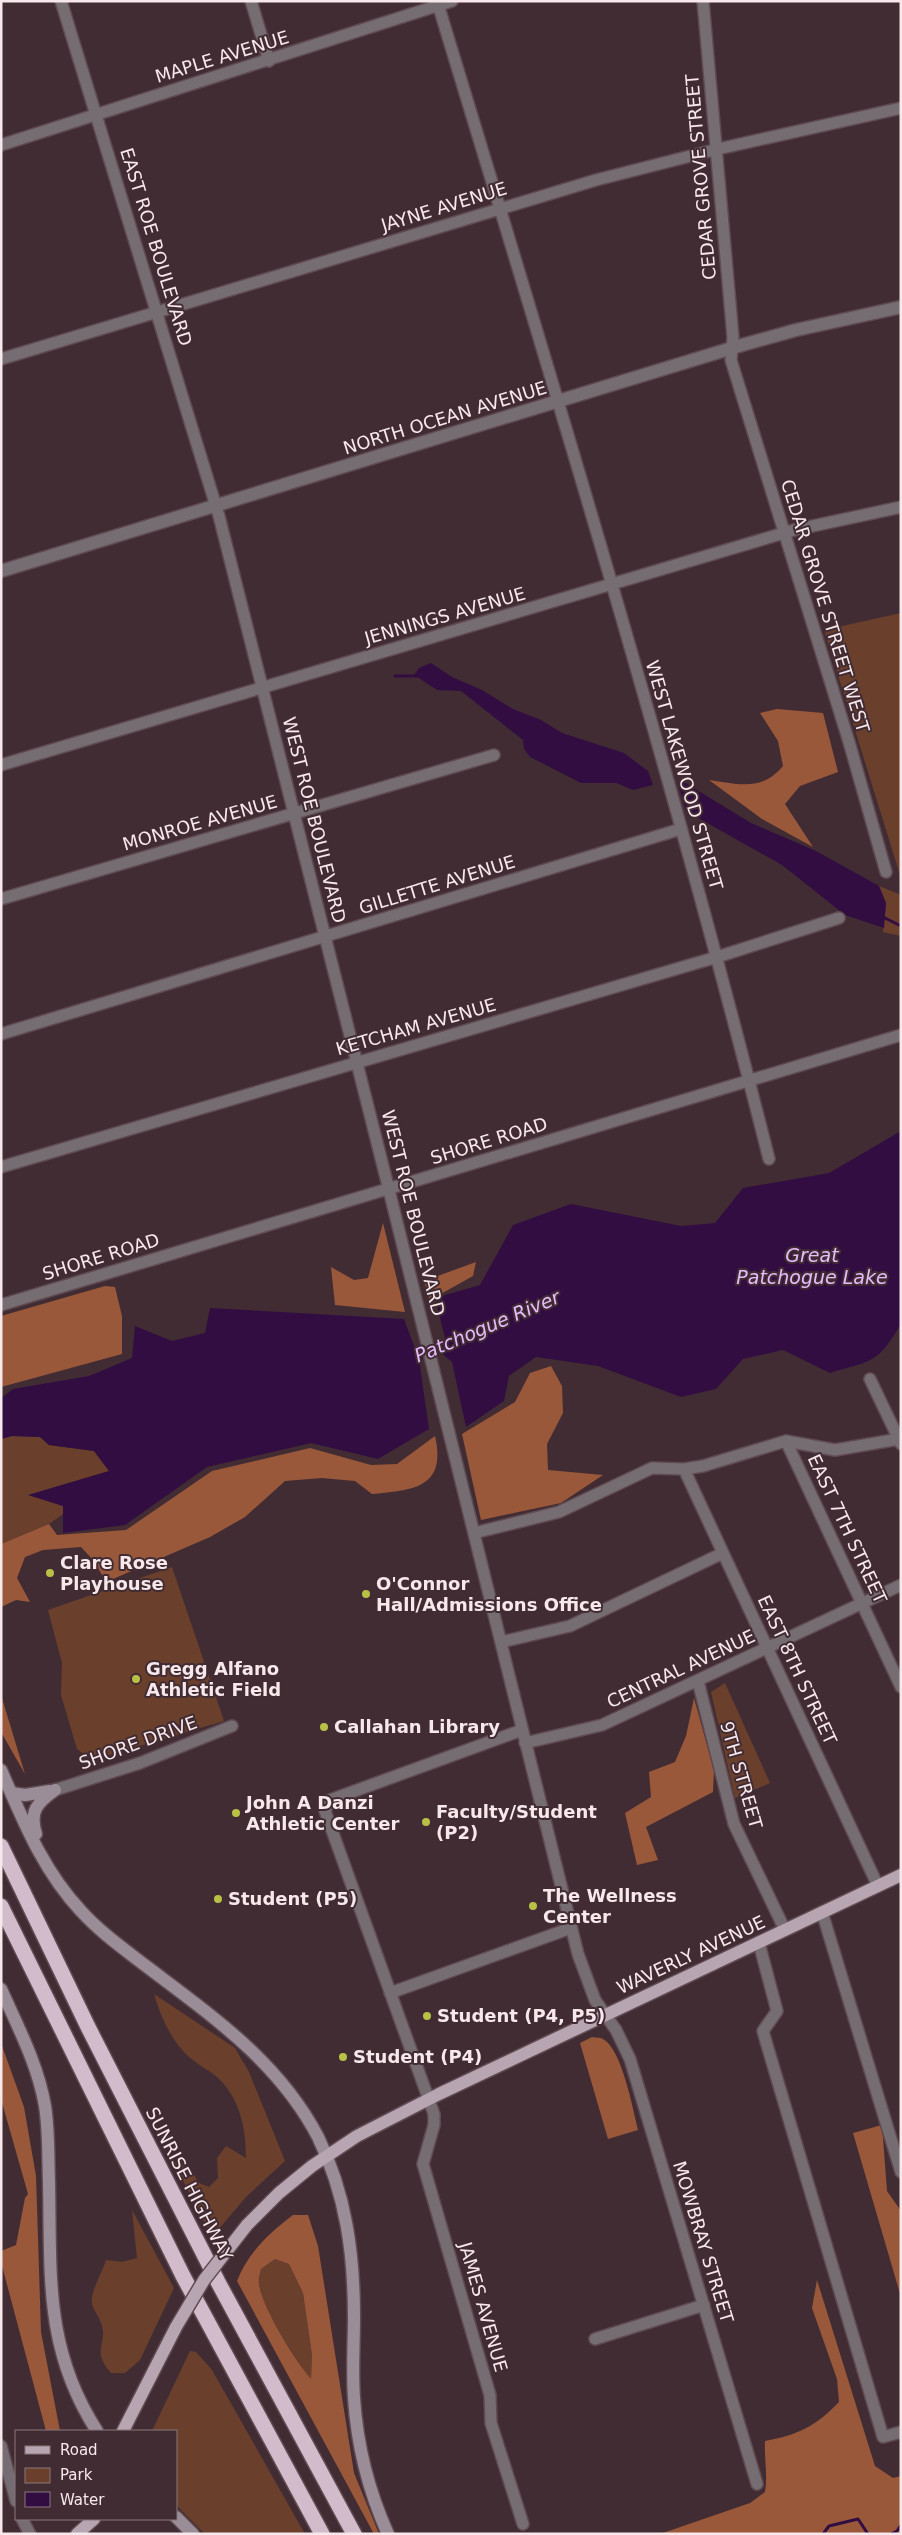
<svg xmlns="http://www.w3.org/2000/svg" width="902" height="2535" font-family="'DejaVu Sans',sans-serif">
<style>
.green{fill:#6a402d}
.forest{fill:#9a583a;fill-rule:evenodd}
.water{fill:#320d41}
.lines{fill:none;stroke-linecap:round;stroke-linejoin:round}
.stream{stroke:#320d41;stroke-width:3}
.minor-casing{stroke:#5f4a51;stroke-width:14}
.tertiary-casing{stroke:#5f4a51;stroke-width:15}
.secondary-casing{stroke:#5f4a51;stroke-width:15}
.primary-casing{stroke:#5f4a51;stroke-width:15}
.motorway-casing{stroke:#5f4a51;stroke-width:18}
.minor{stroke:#766d73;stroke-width:11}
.tertiary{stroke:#766d73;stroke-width:12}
.secondary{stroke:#9b8d97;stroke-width:12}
.primary{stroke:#b8a5b2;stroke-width:12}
.motorway{stroke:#d2bbcb;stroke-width:15}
.primary-bridge-casing{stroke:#5f4a51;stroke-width:15;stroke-linecap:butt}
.primary-bridge{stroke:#b8a5b2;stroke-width:12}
.poi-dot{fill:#b9c046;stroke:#422c33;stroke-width:2}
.labels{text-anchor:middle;stroke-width:4;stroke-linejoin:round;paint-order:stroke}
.street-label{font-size:18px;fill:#f7e8ec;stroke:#422c33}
.poi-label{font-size:18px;font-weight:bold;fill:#f7e8ec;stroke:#422c33;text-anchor:start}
.water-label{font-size:19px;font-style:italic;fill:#e7bbfe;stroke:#422c33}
</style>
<rect width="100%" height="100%" fill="#422c33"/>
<path class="green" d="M901,613V878L824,630Z
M879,886L901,895V936L883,932L886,903Z
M12,1436L40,1437L49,1445L94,1451L109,1471L29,1495L63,1506V1514L49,1524L1,1544V1439Z
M172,1567L224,1721L92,1760L77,1749L61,1695L62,1663L48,1610Z
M725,1683L770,1783L735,1798L711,1692Z
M154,1994L235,2048L249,2072L285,2161L246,2197L212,2237L174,2163L179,2161L187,2163L199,2183L209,2187L218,2178L217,2158L226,2146L246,2158C246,2128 240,2098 217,2077C209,2070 198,2065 189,2057C171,2040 161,2018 154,1994Z
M132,2210L174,2288L140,2360L125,2373H111C91,2350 107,2345 102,2326C99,2313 88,2308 93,2293C96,2282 102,2272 106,2260L122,2262L137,2258Z
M275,2259L289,2264L303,2293L312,2355L311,2380C295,2357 263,2312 259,2284C258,2280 260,2274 261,2269Z
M190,2351L196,2352L212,2370L305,2534H205L176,2505V2431H152Z"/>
<path class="forest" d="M777,709L823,713L838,772L800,786L785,804L813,847L762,819L709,780C739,784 761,792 783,766L778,741L760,713Z
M383,1223L405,1312L335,1305L331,1267L354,1280L368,1278Z
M476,1262L473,1276L430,1300L424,1281Z
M105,1286L115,1287L122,1316V1354L1,1387V1316Z
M551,1366L562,1386L563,1413L547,1444L548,1470L603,1475L561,1503L481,1520L462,1434L515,1402L530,1373Z
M435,1436C447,1488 413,1490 372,1494L355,1481L322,1478L285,1481L245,1517L210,1537L113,1579L102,1575L94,1561L81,1547L43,1550L25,1557L17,1578L30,1602L16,1600L1,1607V1544L49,1524L57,1535L126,1530L212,1471L310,1448L371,1465L397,1464Z
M1,1695L25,1774L1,1732Z
M694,1698L714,1771L713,1792L646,1827L658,1860L637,1865L625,1813L651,1797L649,1772L675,1762L686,1736Z
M592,2037C595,2038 600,2037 603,2039C622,2049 633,2110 638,2130L608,2139L580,2043Z
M1,2043L24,2107L36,2176L41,2332L60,2431H46L1,2262V2251L16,2245L25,2198L28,2194L1,2099Z
M882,2125L887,2191L901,2211V2297L853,2133Z
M293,2215H308L318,2246L354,2473L379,2534H374L237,2281C248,2253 269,2233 293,2215ZM275,2259L289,2264L303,2293L312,2355L311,2379C295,2360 262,2308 259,2284C258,2280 260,2274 261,2269Z
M817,2280L875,2466L893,2478L901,2476V2534H660L750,2503L765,2492C768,2475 764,2458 765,2441C798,2435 816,2426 839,2402L837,2379L812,2308Z"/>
<path class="water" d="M431,663L452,677L482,690L513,709L541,720L562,733L624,753L648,771L653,785L633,790L616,783H581L530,757L524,749L523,740L461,691L437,690L414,675L419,668Z
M684,782L751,823L816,851L879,886L886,903L884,928L845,915L782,865L686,811L678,783Z
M901,1131V1324C877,1364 873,1360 830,1373L783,1350L743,1359L716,1389L681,1397L598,1366L536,1357L509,1376L504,1401L466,1427L452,1362L440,1352L445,1338L435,1298L480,1285L513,1225L571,1204L681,1226L715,1223L743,1188L829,1173Z
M210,1308L404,1319L414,1346L423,1357L420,1366L429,1429L378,1459L311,1443L207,1467L125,1525L63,1533V1506L28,1495L109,1471L94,1451L49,1445L40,1437L12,1436L1,1439V1398L13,1389L89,1376L132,1358L135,1326L172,1341L205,1333Z"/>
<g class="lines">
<path class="stream" d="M395,676H416
M883,917L901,926
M823,2534L829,2526L858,2519L868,2534
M891,2534L897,2531L901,2525"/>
<defs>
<path id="minor" d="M61,1L219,516L389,1190L578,1954L595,2000L616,2030L630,2059L757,2484
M251,1L269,61
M437,1C554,385 671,770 769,1159
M703,1L733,337L731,360L849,742L886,872
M1,145L452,1
M1,359L596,180L718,149L901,108
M1,765L794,530L901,507
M1,899L494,755
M1,1034L681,829
M1,1167L717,957L839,918
M1,1305L901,1035
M870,1379L901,1444
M786,1441L901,1687
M684,1469L878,1886
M474,1533L559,1512L652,1468L684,1469L703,1466L786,1441L835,1450L899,1439L901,1437
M501,1642L570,1626L723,1553
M698,1681L734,1824L785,1930
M522,1730L330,1800L325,1811L434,2114V2125L423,2164L490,2395L491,2423L523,2524
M525,1743L602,1725L901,1585
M55,1790L140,1763L232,1726
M822,1912L901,2172
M759,1943L777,2011L763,2031L767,2045L883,2437L901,2432
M390,1993L571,1928
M595,2339L704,2305
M1,2446L16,2501
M22,2519L30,2534"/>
<path id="tertiary" d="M1,571L742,345L796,330L901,307"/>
<path id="secondary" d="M1,1770C23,1820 43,1871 81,1911C100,1932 124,1949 146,1966C212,2016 279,2062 318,2137C346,2194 354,2254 354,2317C354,2344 352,2371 354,2398C357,2444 369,2492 388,2534
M11,1793L25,1795L50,1791
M36,1834C29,1811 37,1803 55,1790
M1,1989C18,2027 38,2065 45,2106C49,2131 48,2157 49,2182C51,2275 44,2349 97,2431
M176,2517L193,2534"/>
<path id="primary" d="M247,2225L279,2193L312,2166L357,2136L439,2094L901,1875
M123,2431L176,2327
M77,2534L94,2519"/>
<path id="motorway" d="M1,1846L88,2027L218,2282L354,2534
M1,1906L183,2276L322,2534"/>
</defs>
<use href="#minor" class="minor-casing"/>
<use href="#tertiary" class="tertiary-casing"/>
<use href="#secondary" class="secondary-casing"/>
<use href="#primary" class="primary-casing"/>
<use href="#motorway" class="motorway-casing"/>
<use href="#minor" class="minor"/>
<use href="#tertiary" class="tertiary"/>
<use href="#secondary" class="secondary"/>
<use href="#primary" class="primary"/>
<use href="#motorway" class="motorway"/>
<defs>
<path id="primary-bridge" d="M176,2327L204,2280L247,2225"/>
</defs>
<use href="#primary-bridge" class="primary-bridge-casing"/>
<use href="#primary-bridge" class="primary-bridge"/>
</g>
<g class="poi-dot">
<circle cx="50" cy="1573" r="5"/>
<circle cx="366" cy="1594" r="5"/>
<circle cx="136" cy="1679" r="5"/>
<circle cx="324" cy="1727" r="5"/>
<circle cx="236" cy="1813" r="5"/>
<circle cx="426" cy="1822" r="5"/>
<circle cx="218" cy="1899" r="5"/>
<circle cx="533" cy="1906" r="5"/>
<circle cx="427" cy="2016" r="5"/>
<circle cx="343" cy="2057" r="5"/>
</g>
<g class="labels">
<g class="street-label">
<text transform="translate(222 57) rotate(-17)" y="6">MAPLE AVENUE</text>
<text transform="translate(701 177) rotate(-95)" y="6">CEDAR GROVE STREET</text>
<text transform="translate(444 207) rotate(-17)" y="6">JAYNE AVENUE</text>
<text transform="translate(156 247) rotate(73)" y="6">EAST ROE BOULEVARD</text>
<text transform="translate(445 418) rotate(-17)" y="6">NORTH OCEAN AVENUE</text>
<text transform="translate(825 606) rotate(73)" y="6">CEDAR GROVE STREET WEST</text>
<text transform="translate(445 616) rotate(-16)" y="6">JENNINGS AVENUE</text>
<text transform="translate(684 775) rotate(74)" y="6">WEST LAKEWOOD STREET</text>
<text transform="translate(314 820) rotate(76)" y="6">WEST ROE BOULEVARD</text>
<text transform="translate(200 823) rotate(-16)" y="6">MONROE AVENUE</text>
<text transform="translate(437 885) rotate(-17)" y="6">GILLETTE AVENUE</text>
<text transform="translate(416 1027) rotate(-16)" y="6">KETCHAM AVENUE</text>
<text transform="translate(489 1141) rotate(-17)" y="6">SHORE ROAD</text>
<text transform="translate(413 1213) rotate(76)" y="6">WEST ROE BOULEVARD</text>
<text transform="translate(101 1257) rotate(-17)" y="6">SHORE ROAD</text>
<text transform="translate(847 1529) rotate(65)" y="6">EAST 7TH STREET</text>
<text transform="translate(681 1669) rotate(-25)" y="6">CENTRAL AVENUE</text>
<text transform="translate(797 1670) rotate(65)" y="6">EAST 8TH STREET</text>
<text transform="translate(138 1743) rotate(-20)" y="6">SHORE DRIVE</text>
<text transform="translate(741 1775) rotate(74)" y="6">9TH STREET</text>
<text transform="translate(691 1955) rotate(-25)" y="6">WAVERLY AVENUE</text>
<text transform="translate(189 2184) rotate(63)" y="6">SUNRISE HIGHWAY</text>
<text transform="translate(703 2242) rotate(73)" y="6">MOWBRAY STREET</text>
<text transform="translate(483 2307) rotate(74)" y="6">JAMES AVENUE</text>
</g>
<g class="poi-label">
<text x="60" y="1569">Clare Rose<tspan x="60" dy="21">Playhouse</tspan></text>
<text x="376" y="1590">O'Connor<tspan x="376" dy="21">Hall/Admissions Office</tspan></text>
<text x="146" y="1675">Gregg Alfano<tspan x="146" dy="21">Athletic Field</tspan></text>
<text x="334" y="1733">Callahan Library</text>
<text x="246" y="1809">John A Danzi<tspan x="246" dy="21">Athletic Center</tspan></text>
<text x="436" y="1818">Faculty/Student<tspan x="436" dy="21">(P2)</tspan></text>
<text x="543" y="1902">The Wellness<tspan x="543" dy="21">Center</tspan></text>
<text x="228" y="1905">Student (P5)</text>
<text x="437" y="2022">Student (P4, P5)</text>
<text x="353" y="2063">Student (P4)</text>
</g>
<g class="water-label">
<text x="812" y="1262">Great<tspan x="812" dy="22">Patchogue Lake</tspan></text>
<text transform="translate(487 1326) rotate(-23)" y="7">Patchogue River</text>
</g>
</g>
<rect width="902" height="2535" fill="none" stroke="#f7e8ec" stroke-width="5"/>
<rect x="15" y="2430" width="162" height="90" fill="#422c33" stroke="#8a777d"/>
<rect x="25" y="2446" width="25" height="8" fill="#b8a5b2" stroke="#8a777d"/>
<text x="60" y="2455" font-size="15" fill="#f7e8ec">Road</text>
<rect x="25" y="2468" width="25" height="15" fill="#6a402d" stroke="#8a777d"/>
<text x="60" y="2480" font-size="15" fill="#f7e8ec">Park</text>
<rect x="25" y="2492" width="25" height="15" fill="#320d41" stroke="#8a777d"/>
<text x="60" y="2505" font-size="15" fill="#f7e8ec">Water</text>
</svg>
